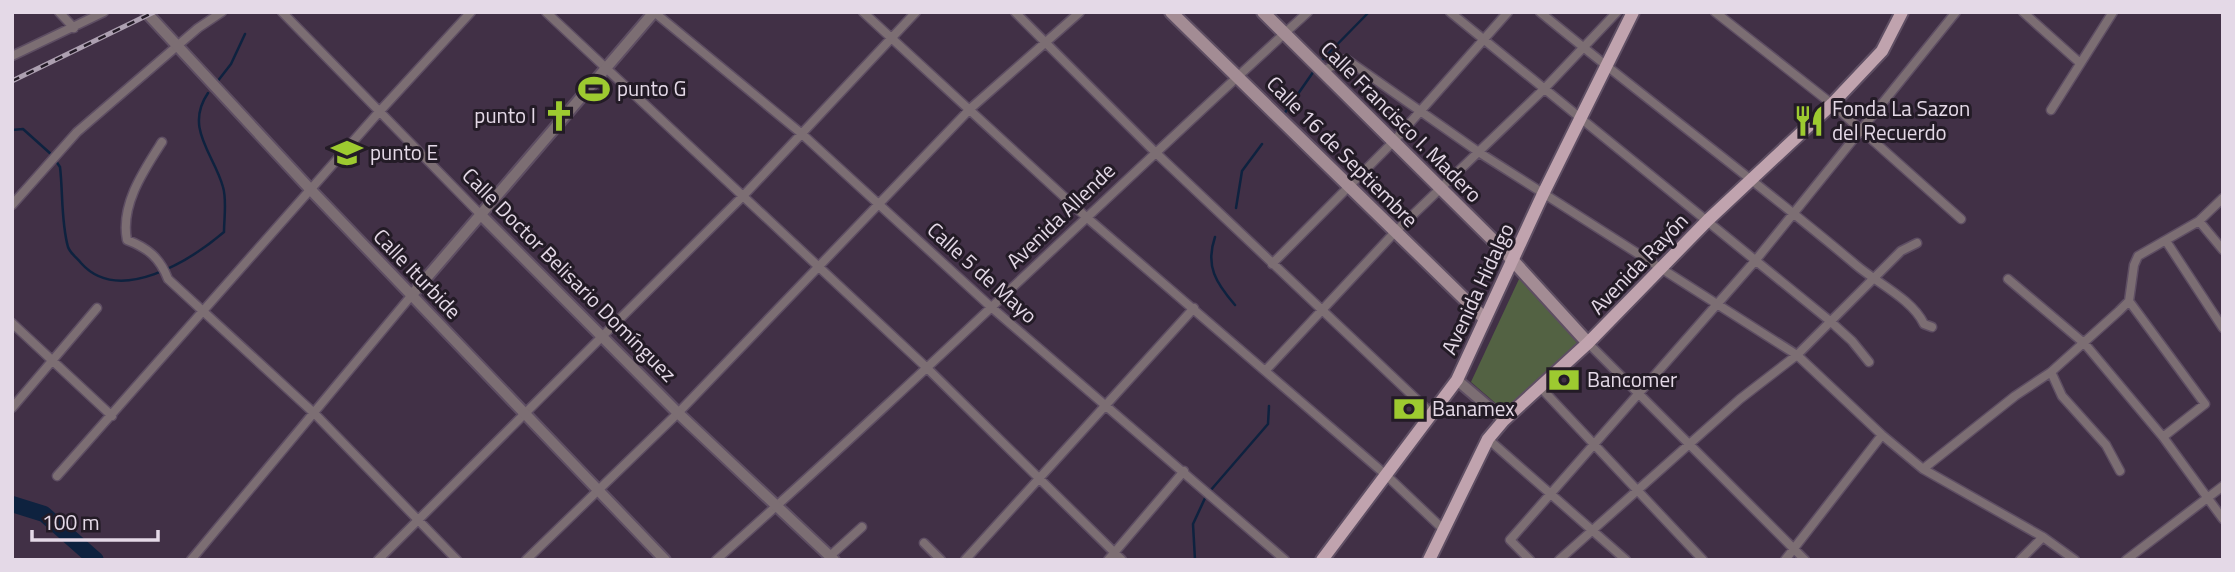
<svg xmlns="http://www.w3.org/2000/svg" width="2235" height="572" font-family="'Titillium Web',sans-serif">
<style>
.green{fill:#536243}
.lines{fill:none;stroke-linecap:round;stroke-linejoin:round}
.stream{stroke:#0e223f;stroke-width:2.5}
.river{stroke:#0e223f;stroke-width:16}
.minor-casing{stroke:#5e4e63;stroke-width:11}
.tertiary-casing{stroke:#5e4e63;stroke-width:14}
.secondary-casing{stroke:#5e4e63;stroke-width:16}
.primary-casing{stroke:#5e4e63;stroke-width:16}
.minor{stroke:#7c6e73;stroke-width:8}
.tertiary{stroke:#7c6e73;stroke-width:10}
.secondary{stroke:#a38c94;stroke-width:12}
.primary{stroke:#c0a3ae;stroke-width:12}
.rail-casing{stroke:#ada0b1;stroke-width:5}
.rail{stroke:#231b26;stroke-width:2.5;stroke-dasharray:8;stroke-linecap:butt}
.labels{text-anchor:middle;stroke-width:6;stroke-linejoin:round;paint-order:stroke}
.poi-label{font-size:21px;fill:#e4d9e7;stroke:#231b26;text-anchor:start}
.street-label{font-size:21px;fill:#e4d9e7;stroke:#231b26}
</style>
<rect width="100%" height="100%" fill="#413046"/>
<path class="green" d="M1520,277L1579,345L1507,413L1471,382Z"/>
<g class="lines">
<path class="stream" d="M1320,62L1369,12
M217,82L231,64L245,34
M1284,114L1316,68
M12,130L23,129L52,155
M56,161L60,167C63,192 61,222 68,247C70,253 77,258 81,263C119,306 191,260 224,232C224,219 227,200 223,187C214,154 184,128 208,93
M1236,208L1242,171L1262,144
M1215,237C1205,266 1216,283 1235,305
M1210,491L1268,424L1269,406
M1195,560L1193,524L1206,496"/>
<path class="river" d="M12,504L44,514L96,560"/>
<defs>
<path id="minor" d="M59,12L74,28
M282,12L482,216
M546,12L927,368L1122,560
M654,12L802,134L991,307L1285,560
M863,12L1085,216L1386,475L1444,530
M1015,12L1155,152L1432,414
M1450,12L1830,321L1852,341L1869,362
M1540,12C1644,98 1753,178 1856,265C1877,283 1912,299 1924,324L1932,327
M1715,12L1832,104L1961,219
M2023,12L2080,63
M12,56L104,12
M1323,71L1346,59L1480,153L1797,355L1882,435L1923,469L2043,537L2075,560
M2051,110L2113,12
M162,142C144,170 120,205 127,240C148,248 160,258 168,279L315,414L457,560
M12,205L77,132L198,28L222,12
M2199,221L2223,250
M2166,241L2223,328
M1272,264L1393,142L1508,12
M2008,279L2085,344L2163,437L2223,519
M2129,301L2205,404L2163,437
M12,323L112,416
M1588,343L1805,560
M1266,370L1395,232L1544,89L1617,12
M2051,372L2062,396L2106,445L2120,471
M1541,388L1703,560
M12,408L97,308
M1488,439L1626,560
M1923,469L2015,396L2051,372L2119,311L2129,301L2134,265L2138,256L2199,221L2223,198
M57,476L379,112L471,12
M924,543L941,560
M830,556L862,527
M191,560L411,296
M378,560L744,195L916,12
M526,560L678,413L971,108L1080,12
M716,560C917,382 1109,193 1308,12
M965,560L1194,308
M1108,560L1184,471
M1530,560L1510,540L1755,261L1956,12
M1559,560L1740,399L1797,355L1901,251L1917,243
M1785,560L1882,435
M2020,560L2043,537
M2126,560L2223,486"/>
<path id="tertiary" d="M146,12L310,189L665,560
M482,216L678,413L834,560
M411,296L654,12
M1457,380L1504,420"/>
<path id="secondary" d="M1171,12L1485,319
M1263,12L1505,252L1588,343"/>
<path id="primary" d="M1322,560L1457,380L1543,194L1633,12
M1429,560L1488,439L1504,420L1588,343L1708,220L1832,104L1882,51L1902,12"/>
</defs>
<use href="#minor" class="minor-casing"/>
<use href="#tertiary" class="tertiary-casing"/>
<use href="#secondary" class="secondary-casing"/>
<use href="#primary" class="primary-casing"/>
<use href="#minor" class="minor"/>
<use href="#tertiary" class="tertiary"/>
<use href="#secondary" class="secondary"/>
<use href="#primary" class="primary"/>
<defs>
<path id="rail" d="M12,81L154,12"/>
</defs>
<use href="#rail" class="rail-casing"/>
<use href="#rail" class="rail"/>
</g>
<defs>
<symbol id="stadium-bare" viewBox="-9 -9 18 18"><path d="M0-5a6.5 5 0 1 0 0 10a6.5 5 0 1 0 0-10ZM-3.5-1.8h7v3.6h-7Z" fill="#9dca30" stroke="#231b26" stroke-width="2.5" paint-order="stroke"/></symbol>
<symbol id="church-bare" viewBox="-9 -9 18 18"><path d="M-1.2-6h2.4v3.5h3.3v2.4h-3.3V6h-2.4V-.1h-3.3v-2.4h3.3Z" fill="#9dca30" stroke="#231b26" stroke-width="2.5" paint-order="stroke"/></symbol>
<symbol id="restaurant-bare" viewBox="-9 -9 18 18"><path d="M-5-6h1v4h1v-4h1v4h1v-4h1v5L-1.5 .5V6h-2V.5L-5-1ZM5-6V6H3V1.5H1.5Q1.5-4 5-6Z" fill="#9dca30" stroke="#231b26" stroke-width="2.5" paint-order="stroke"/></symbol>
<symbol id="school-bare" viewBox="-9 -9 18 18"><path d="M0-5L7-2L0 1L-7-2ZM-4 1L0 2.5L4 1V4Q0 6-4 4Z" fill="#9dca30" stroke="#231b26" stroke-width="2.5" paint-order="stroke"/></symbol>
<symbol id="bank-bare" viewBox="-9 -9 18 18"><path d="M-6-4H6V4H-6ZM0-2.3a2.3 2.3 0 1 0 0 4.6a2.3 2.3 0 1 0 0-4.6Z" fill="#9dca30" stroke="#231b26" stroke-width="2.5" paint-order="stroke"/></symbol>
</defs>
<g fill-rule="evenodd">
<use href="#stadium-bare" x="572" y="67" width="44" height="44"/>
<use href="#church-bare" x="537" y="94" width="44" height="44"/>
<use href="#restaurant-bare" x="1787" y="99" width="44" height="44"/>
<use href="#school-bare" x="325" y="131" width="44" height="44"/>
<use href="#bank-bare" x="1542" y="358" width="44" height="44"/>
<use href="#bank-bare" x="1387" y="387" width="44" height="44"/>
</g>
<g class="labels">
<g class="poi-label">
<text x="617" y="96">punto G</text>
<text x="1832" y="116">Fonda La Sazon<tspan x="1832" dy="24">del Recuerdo</tspan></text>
<text x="536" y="123" text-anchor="end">punto I</text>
<text x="370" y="160">punto E</text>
<text x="1587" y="387">Bancomer</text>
<text x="1432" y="416">Banamex</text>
</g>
<g class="street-label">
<text transform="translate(1401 122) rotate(45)" y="7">Calle Francisco I. Madero</text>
<text transform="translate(1342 152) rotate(45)" y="7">Calle 16 de Septiembre</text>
<text transform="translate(1061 216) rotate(-44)" y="7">Avenida Allende</text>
<text transform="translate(1639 264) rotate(-46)" y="7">Avenida Rayón</text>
<text transform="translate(982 273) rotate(42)" y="7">Calle 5 de Mayo</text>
<text transform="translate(417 274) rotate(46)" y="7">Calle Iturbide</text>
<text transform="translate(569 275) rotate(45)" y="7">Calle Doctor Belisario Domínguez</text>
<text transform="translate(1478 289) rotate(-65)" y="7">Avenida Hidalgo</text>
</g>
</g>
<rect width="2235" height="572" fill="none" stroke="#e4d9e7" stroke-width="28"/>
<path d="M32 530v10h126v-10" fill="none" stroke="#e4d9e7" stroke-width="3.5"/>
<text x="42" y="530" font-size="21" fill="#e4d9e7" stroke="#231b26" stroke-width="5" paint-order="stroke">100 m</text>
</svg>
